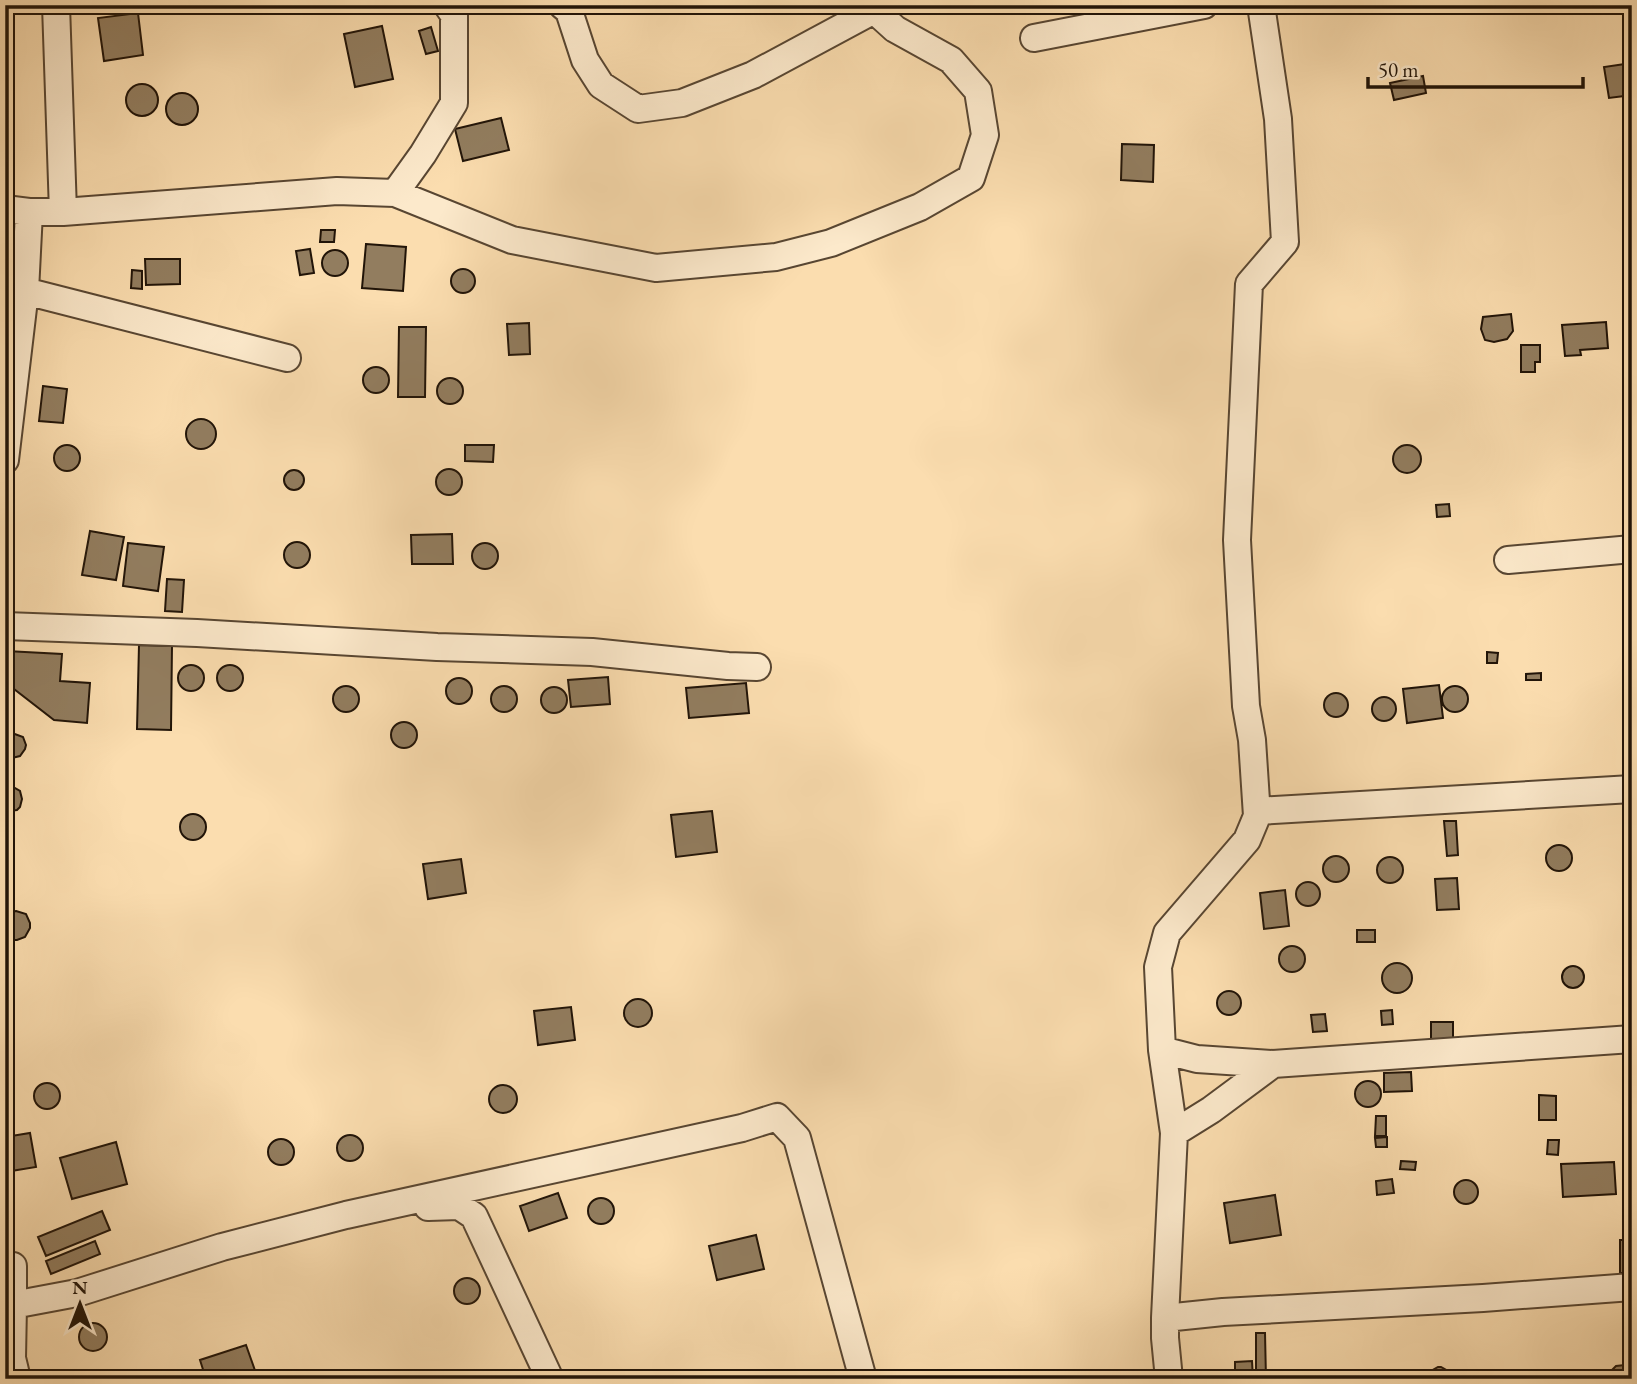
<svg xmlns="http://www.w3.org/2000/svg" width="1637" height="1384" font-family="'EB Garamond',serif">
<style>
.building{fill:#927d5f;stroke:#211408;stroke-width:2}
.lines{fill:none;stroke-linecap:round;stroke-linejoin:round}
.minor-casing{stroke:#584632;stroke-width:30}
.minor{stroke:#fce9cb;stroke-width:26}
</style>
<rect width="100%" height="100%" fill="#fbddaf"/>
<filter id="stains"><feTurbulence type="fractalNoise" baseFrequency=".00286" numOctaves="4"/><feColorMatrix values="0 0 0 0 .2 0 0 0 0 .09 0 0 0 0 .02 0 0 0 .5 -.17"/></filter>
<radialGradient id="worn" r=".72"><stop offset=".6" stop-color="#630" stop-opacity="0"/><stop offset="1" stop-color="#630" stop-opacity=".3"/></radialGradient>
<path class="building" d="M138,13L143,55L104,61L98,18Z
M382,26L393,79L355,87L344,34Z
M431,27L438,51L426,54L419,31Z
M1632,63V95L1609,98L1604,67Z
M1423,76L1426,93L1394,100L1390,83Z
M126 100a16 16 0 1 1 32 0a16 16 0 1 1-32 0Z
M166 109a16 16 0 1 1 32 0a16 16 0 1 1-32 0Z
M501,118L509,150L463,161L455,129Z
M1122,144L1154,145L1153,182L1121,180Z
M321,230H335L334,242H320Z
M366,244L406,247L403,291L362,288Z
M310,249L314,273L300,275L296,251Z
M322 263a13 13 0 1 1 26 0a13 13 0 1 1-26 0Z
M145,259H180V284L146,285Z
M451 281a12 12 0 1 1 24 0a12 12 0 1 1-24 0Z
M132,270L142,271V289L131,288Z
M1511,314L1513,331L1507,339L1494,342L1485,340L1481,329L1483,317Z
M1606,322L1608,348L1580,350L1581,355L1565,356L1562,325Z
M529,323L530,354L509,355L507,324Z
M399,327H426L425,397H398Z
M1521,345H1540V362H1535V372H1521Z
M363 380a13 13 0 1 1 26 0a13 13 0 1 1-26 0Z
M437 391a13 13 0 1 1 26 0a13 13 0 1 1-26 0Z
M43,386L67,389L63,423L39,421Z
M186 434a15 15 0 1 1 30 0a15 15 0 1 1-30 0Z
M1393 459a14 14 0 1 1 28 0a14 14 0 1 1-28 0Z
M465,445H494L493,462L465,461Z
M54 458a13 13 0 1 1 26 0a13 13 0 1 1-26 0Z
M436 482a13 13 0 1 1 26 0a13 13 0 1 1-26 0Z
M284 480a10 10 0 1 1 20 0a10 10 0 1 1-20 0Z
M1449,504L1450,516L1437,517L1436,505Z
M90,531L124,537L116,580L82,575Z
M452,534L453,564H412L411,535Z
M284 555a13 13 0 1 1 26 0a13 13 0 1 1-26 0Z
M128,543L164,547L158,591L123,586Z
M472 556a13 13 0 1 1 26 0a13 13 0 1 1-26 0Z
M167,579L184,580L182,612L165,611Z
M139,645L172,646L171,730L137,729Z
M6,651L62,654L60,681L90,683L87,723L54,720L5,682Z
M1487,652L1498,653L1497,663H1487Z
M217 678a13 13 0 1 1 26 0a13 13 0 1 1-26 0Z
M178 678a13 13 0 1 1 26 0a13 13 0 1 1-26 0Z
M1541,673V680H1526V674Z
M608,677L610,704L571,707L568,680Z
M446 691a13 13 0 1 1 26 0a13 13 0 1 1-26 0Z
M746,683L749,713L689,718L686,688Z
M1439,685L1443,718L1407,723L1403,689Z
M1442 699a13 13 0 1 1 26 0a13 13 0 1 1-26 0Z
M333 699a13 13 0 1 1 26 0a13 13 0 1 1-26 0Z
M491 699a13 13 0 1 1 26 0a13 13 0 1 1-26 0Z
M541 700a13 13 0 1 1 26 0a13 13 0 1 1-26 0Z
M1324 705a12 12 0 1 1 24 0a12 12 0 1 1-24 0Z
M1372 709a12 12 0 1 1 24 0a12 12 0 1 1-24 0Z
M391 735a13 13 0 1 1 26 0a13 13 0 1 1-26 0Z
M12,733L23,737L26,745L25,749L20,756L12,758L5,755V736Z
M9,786L13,787L20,791L22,799L20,807L17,810L9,811H5V787Z
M712,811L717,852L676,857L671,815Z
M180 827a13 13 0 1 1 26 0a13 13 0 1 1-26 0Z
M1444,821H1456L1458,855L1447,856Z
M1546 858a13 13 0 1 1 26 0a13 13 0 1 1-26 0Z
M1323 869a13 13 0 1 1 26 0a13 13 0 1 1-26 0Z
M1377 870a13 13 0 1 1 26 0a13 13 0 1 1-26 0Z
M461,859L466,893L428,899L423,864Z
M1457,878L1459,909L1437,910L1435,879Z
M1296 894a12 12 0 1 1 24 0a12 12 0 1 1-24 0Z
M1285,890L1289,926L1264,929L1260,893Z
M16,911L26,914L30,923V928L25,937L17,940H12L5,935V916L11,912Z
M1357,930H1375V942H1357Z
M1279 959a13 13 0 1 1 26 0a13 13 0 1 1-26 0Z
M1382 978a15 15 0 1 1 30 0a15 15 0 1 1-30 0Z
M1562 977a11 11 0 1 1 22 0a11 11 0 1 1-22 0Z
M1217 1003a12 12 0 1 1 24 0a12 12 0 1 1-24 0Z
M624 1013a14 14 0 1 1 28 0a14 14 0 1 1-28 0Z
M571,1007L575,1040L538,1045L534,1011Z
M1392,1010L1393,1024L1382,1025L1381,1011Z
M1325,1014L1327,1031L1313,1032L1311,1015Z
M1431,1022H1453V1041H1431Z
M1411,1072L1412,1091L1384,1092V1073Z
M1355 1094a13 13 0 1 1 26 0a13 13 0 1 1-26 0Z
M34 1096a13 13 0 1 1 26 0a13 13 0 1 1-26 0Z
M489 1099a14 14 0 1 1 28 0a14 14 0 1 1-28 0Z
M1539,1095L1556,1096V1120H1539Z
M1376,1116H1386V1136H1375Z
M30,1133L36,1167L5,1172V1137Z
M337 1148a13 13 0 1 1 26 0a13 13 0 1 1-26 0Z
M1387,1137V1147H1376L1375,1138Z
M268 1152a13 13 0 1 1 26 0a13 13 0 1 1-26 0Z
M1548,1140H1559L1558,1155L1547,1154Z
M116,1142L127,1184L72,1199L60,1158Z
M1401,1161L1416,1162L1415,1170L1400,1169Z
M1614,1162L1616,1194L1563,1197L1561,1164Z
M1392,1179L1394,1193L1377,1195L1376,1181Z
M1454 1192a12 12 0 1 1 24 0a12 12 0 1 1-24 0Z
M558,1193L567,1218L529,1231L520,1206Z
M1275,1195L1281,1235L1230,1243L1224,1203Z
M588 1211a13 13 0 1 1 26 0a13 13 0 1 1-26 0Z
M102,1211L110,1230L46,1256L38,1237Z
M756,1235L764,1269L717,1280L709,1246Z
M1620,1240H1632V1273H1620Z
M95,1241L100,1254L51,1274L46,1261Z
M454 1291a13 13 0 1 1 26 0a13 13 0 1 1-26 0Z
M79 1337a14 14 0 1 1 28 0a14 14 0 1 1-28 0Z
M1256,1333H1265L1266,1379H1256Z
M246,1345L258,1379H206L200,1360Z
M1252,1361L1253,1379H1235V1362Z
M1625,1365L1632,1370V1379H1609L1610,1372L1616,1366Z
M1438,1367H1441L1448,1371L1451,1379H1428L1431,1371Z
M1422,1372L1423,1379H1386Z"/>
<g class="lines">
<defs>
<path id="minor" d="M56,5L63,212
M562,5L569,11L585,60L601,85L638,109L682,103L753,75L874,10
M1034,38L1204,5
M395,193L423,154L454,103V15L447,5
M5,209L29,212H63L337,191L395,193L512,240L656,268L776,257L831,243L920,207L971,178L985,135L978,91L951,60L895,29L874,10L873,5
M25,291L287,358
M5,460L25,291L29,212
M1508,560L1632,549
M5,626L197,633L437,647L592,652L728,666L757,667
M1257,811L1632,789
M1162,1050L1197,1059L1273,1064L1632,1039
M1174,1133L1211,1110L1273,1064
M428,1207L459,1206L474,1216L550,1379
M13,1266V1305
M1165,1318L1223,1312L1483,1298L1632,1287
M17,1379L12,1358L13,1305L77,1293L222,1247L346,1215L742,1128L777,1117L797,1138L863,1379
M1169,1379L1165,1338V1318L1174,1133L1162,1050L1158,967L1167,933L1247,840L1257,816L1252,740L1246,706L1237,540L1249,284L1285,242L1278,119L1261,5"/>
</defs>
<use href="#minor" class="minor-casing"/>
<use href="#minor" class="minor"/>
</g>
<rect width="1637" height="1384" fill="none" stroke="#fbddaf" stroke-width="28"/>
<rect x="7" y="7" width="1623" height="1370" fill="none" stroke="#211408" stroke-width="3.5"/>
<rect x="14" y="14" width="1609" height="1356" fill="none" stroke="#211408" stroke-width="2"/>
<g transform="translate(80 1304)" stroke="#fce9cb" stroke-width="5" paint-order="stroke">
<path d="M0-5L12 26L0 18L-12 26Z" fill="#211408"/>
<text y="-10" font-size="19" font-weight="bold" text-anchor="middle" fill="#211408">N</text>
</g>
<path d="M1368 77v10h215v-10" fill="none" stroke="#211408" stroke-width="3.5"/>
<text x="1378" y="77" font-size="21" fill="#211408" stroke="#fce9cb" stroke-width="5" paint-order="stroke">50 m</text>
<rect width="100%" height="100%" filter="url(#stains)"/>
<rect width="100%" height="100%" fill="url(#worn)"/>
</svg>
